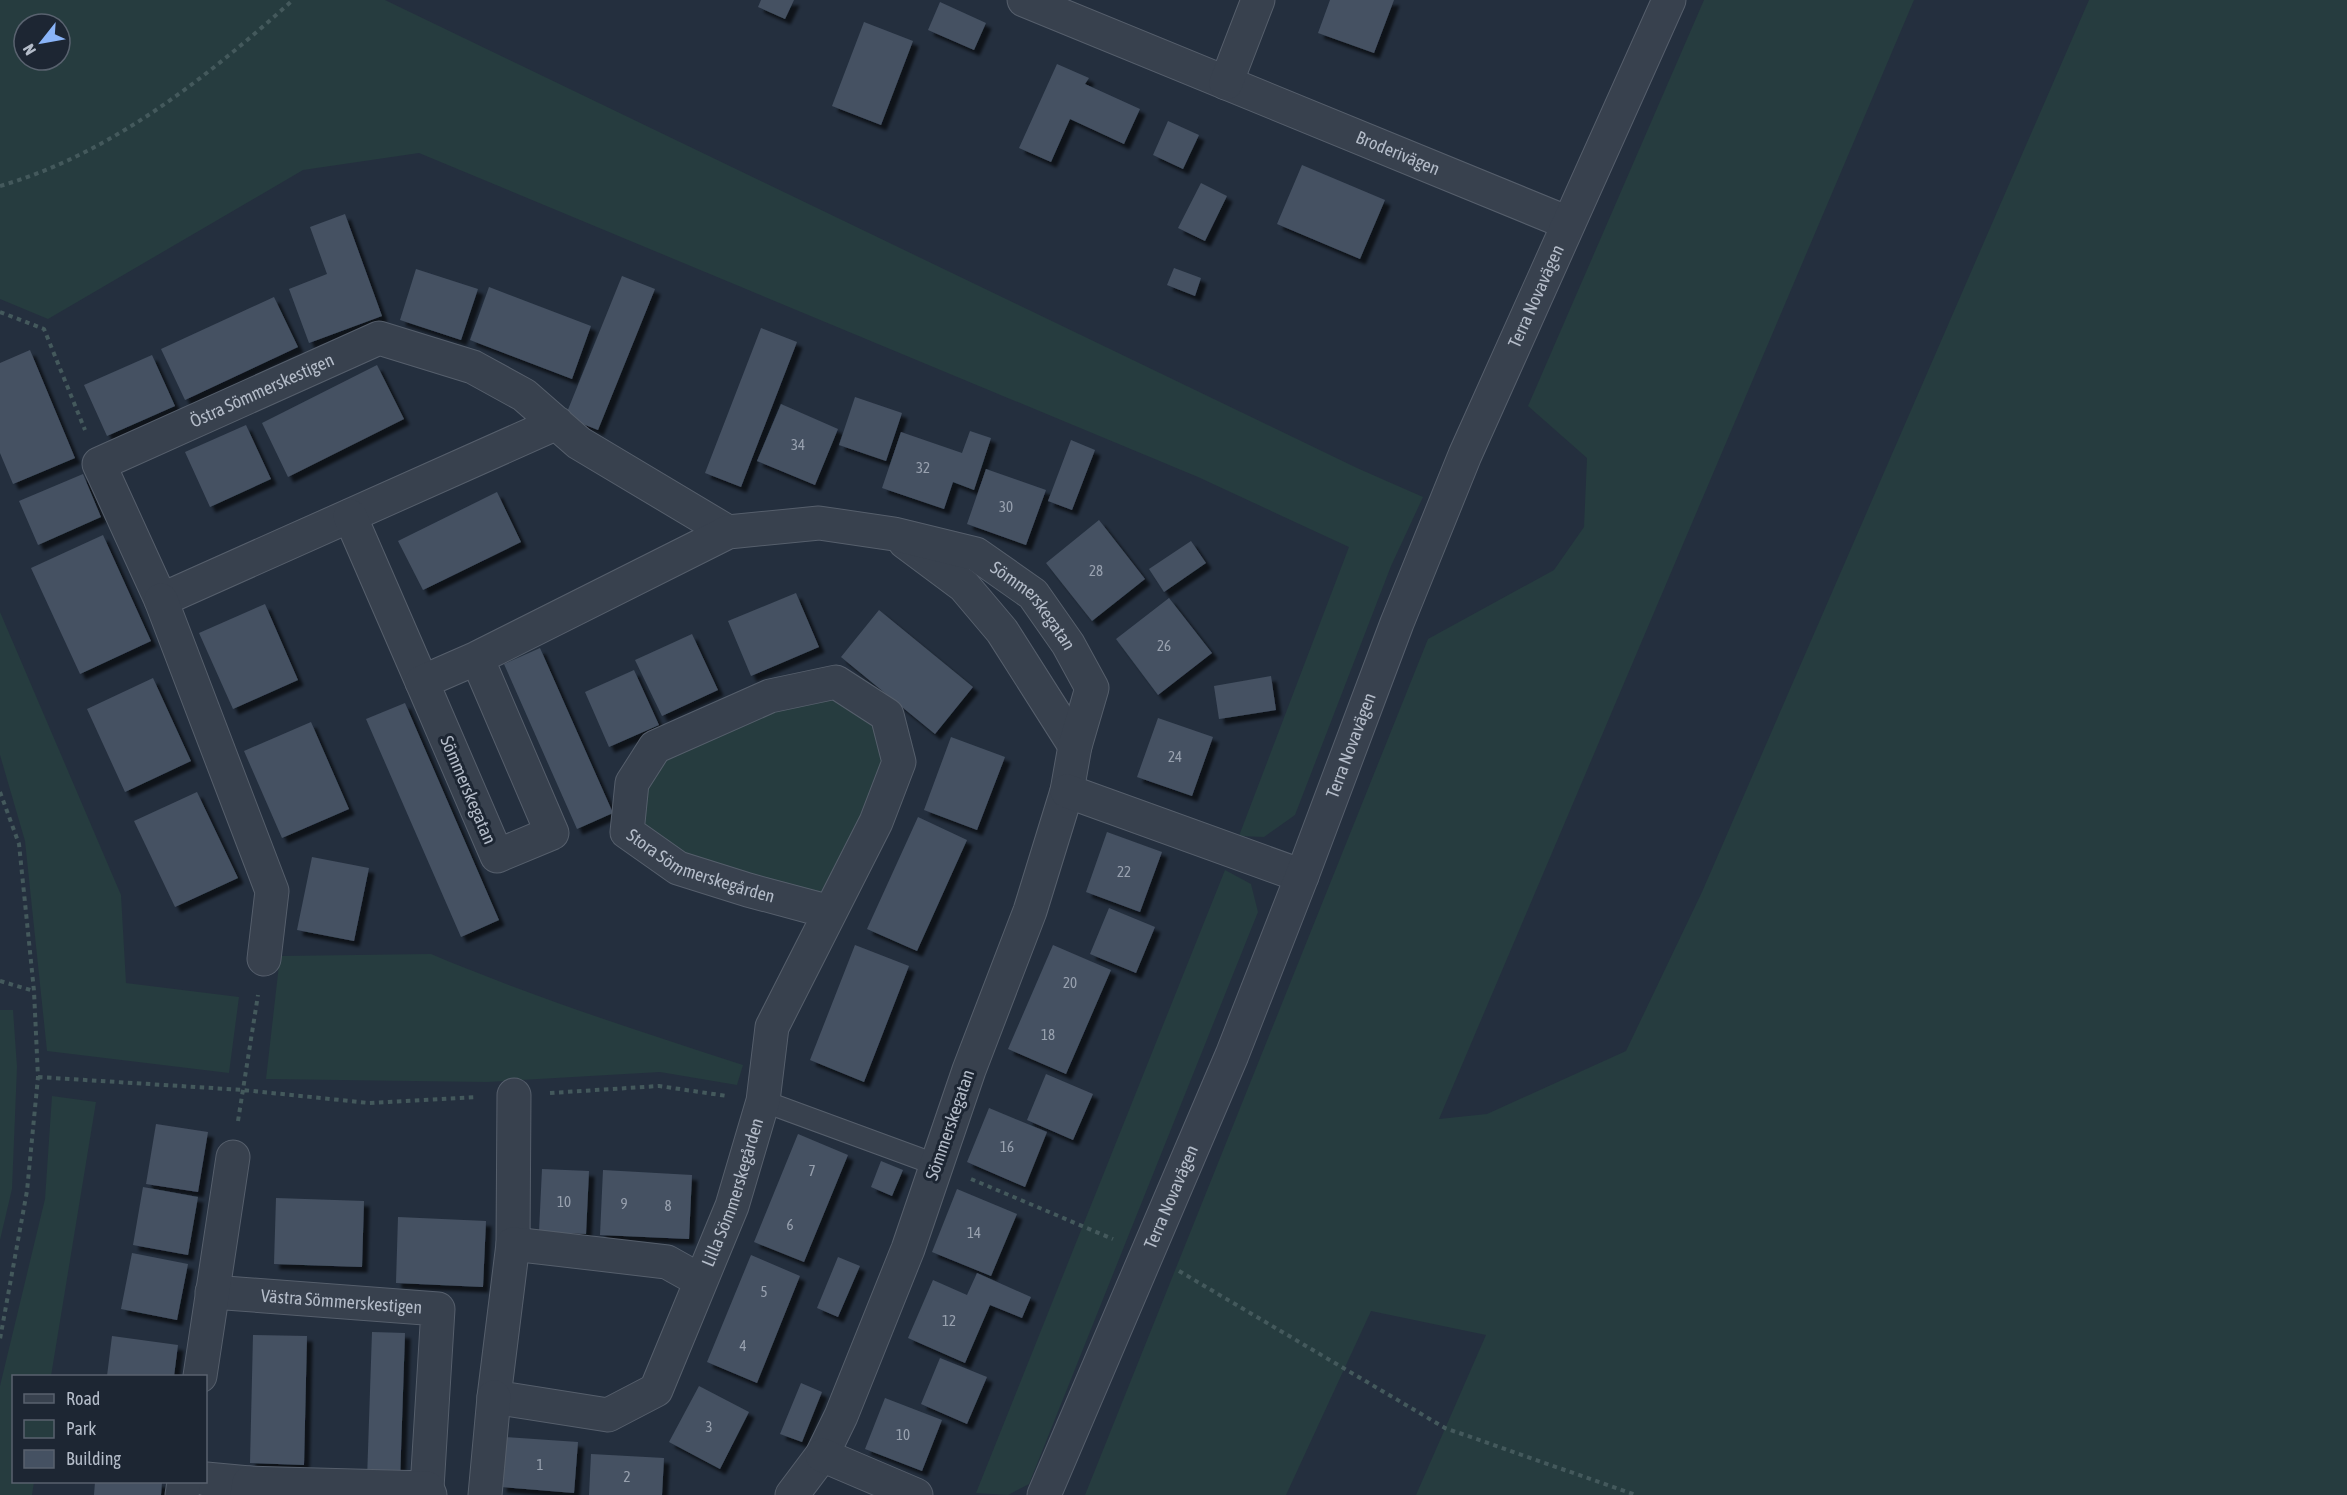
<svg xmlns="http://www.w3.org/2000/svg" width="2347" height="1495" font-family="'Asap Condensed',sans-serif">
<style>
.green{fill:#263c3f;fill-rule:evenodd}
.building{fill:#455162;filter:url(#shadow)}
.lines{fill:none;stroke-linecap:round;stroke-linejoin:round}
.lane-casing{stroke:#565f6c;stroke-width:23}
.street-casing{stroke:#565f6c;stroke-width:35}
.path{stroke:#44595c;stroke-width:4;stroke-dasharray:4.5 4.5;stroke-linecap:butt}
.lane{stroke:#38414e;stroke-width:21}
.street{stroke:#38414e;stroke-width:33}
.labels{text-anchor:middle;stroke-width:6;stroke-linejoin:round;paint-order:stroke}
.number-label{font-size:15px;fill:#98a1af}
.street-label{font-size:18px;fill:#b4bcc9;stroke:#1d2633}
</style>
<defs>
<filter id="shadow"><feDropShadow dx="5.5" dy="5.5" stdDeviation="1.5" flood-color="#0009"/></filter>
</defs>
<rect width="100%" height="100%" fill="#242f3e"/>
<path class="green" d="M0,0H385L1357,468L1423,497L1391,566L1295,815L1264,837L1239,836L1349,547L1198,477L419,153L303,170L48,319L0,299ZM24,24H60V60H24Z
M1704,0H1914L1439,1119L1487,1114L1626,1051L1702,892L2089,0H2347V1495H1416L1486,1335L1371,1311L1286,1495H1085L1428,639L1554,570L1584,527L1587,458L1528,406Z
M0,612L121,895L126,983L239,997L229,1073L47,1051L25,841L0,755Z
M832,693L878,724L890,762L823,902L687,857L638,830L642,790L663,757L774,707Z
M1225,870L1251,884L1258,912L1029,1484L1008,1495L976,1493Z
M431,954C533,997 638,1031 743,1065L737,1085L660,1072L487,1082L266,1079L280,956Z
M0,1010H13L17,1067L12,1189L0,1240Z
M52,1096L96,1102L51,1376H14V1482H34L32,1495H0V1386L45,1199Z"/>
<path class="building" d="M761,0H794L785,19L758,7Z
M1330,0H1394L1374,53L1318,33Z
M940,2L986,23L974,50L928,30Z
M864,22L913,41L881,125L832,106Z
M1057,64L1089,78L1085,84L1140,109L1124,144L1070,119L1051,162L1019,148Z
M1168,121L1199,135L1183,169L1153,155Z
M1302,165L1385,200L1360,259L1277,224Z
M1201,183L1227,196L1205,241L1178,228Z
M345,214L382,316L309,343L289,289L327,274L310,227Z
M1174,268L1201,278L1195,296L1167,285Z
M416,269L478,289L461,340L400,320Z
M622,276L655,289L598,430L565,417Z
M489,287L591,326L572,379L470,340Z
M274,297L298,347L185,400L161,349Z
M761,328L797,342L741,487L705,473Z
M30,350L75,458L13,484L0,453V363Z
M152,355L175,406L107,436L84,385Z
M377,365L404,419L288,477L262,423Z
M855,397L902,413L886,461L839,445Z
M781,404L838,429L815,485L757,461Z
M246,425L271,479L210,507L185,452Z
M970,431L991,438L974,490L953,482L944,509L882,488L901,432L962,453Z
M1071,440L1095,450L1072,510L1048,501Z
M986,469L1046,490L1026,545L967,524Z
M83,474L101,517L38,545L19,501Z
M497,492L521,542L423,590L398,541Z
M1099,520L1145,579L1092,621L1046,563Z
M103,535L151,641L80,674L31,568Z
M1191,541L1206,563L1164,592L1149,569Z
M796,593L819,647L751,676L728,621Z
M1169,598L1212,653L1158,695L1116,639Z
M265,604L298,680L233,709L199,633Z
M879,610L973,687L935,734L841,657Z
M692,634L718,690L662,716L635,660Z
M540,648L613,813L577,829L504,664Z
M634,670L659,725L609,747L585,692Z
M1271,676L1276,710L1219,719L1214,686Z
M153,678L191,761L125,792L87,709Z
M405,703L499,920L461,937L366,719Z
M1158,718L1213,737L1192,796L1137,777Z
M311,722L349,809L282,838L244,751Z
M951,737L1005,757L977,830L924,810Z
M197,792L238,878L175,907L134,821Z
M918,817L967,840L917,951L867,929Z
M1107,832L1162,852L1140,912L1086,892Z
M312,857L369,868L354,941L297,930Z
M1109,908L1155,927L1136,973L1090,954Z
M855,945L909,966L864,1082L810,1060Z
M1053,945L1111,970L1066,1074L1008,1049Z
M1046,1074L1093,1094L1073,1140L1027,1120Z
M989,1108L1047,1132L1025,1187L967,1162Z
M156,1124L208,1132L198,1192L146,1184Z
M798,1134L848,1155L804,1262L754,1242Z
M881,1161L903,1170L892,1196L871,1187Z
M542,1169L589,1171L586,1234L539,1232Z
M603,1170L692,1175L689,1239L600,1235Z
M143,1187L198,1197L188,1255L133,1245Z
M957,1189L1017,1214L991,1276L932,1252Z
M276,1198L364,1201L362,1267L274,1264Z
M398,1217L486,1221L483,1287L396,1283Z
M132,1253L188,1264L177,1320L121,1309Z
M751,1255L800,1276L757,1383L707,1362Z
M838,1257L860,1266L838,1317L817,1308Z
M977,1273L1031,1297L1022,1318L990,1305L965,1363L908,1338L933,1280L967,1295Z
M372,1332L405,1333L400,1481L367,1480Z
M253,1335L307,1336L304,1465L250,1463Z
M112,1336L178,1345L174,1376H107Z
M940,1358L987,1377L967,1424L921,1404Z
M801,1383L822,1392L802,1442L780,1434Z
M699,1386L749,1412L720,1469L669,1442Z
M885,1398L942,1420L922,1471L865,1449Z
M505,1437L578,1442L574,1493L501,1487Z
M591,1454L664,1458L662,1495H589Z
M95,1482H162L161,1495H94Z"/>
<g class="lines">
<defs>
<path id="lane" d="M763,1101L937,1165"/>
<g id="street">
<path id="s1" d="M1024,0L1568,223"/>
<path d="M1226,83L1258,0"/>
<path id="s2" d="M557,423L161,600L99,464L379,338L473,367L524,395L579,443L728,532"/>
<path d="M350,516L422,682"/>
<path d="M905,542L964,586L1002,631L1075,746"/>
<path d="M161,600L272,891L264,959"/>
<path id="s3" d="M477,658L552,833L497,856L422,682L477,658L728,532L819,523L894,534L976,554L1033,594L1068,644L1092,688L1075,746L1067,791L1030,911L969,1070L908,1249L841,1416L822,1455L792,1495"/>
<path d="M1067,791L1302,876"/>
<path d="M513,1244L514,1095"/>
<path id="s4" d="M701,1281L667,1262L513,1244L494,1397L608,1415L656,1390L732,1206L763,1101L772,1027L876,822L899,762L887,715L836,682L770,696L655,747L632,783L627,832L678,868L748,890L830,912"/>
<path id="s5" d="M212,1292L438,1309L427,1488"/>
<path d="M200,1376L233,1157"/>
<path d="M822,1455L916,1495"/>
<path d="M206,1479L249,1483"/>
<path d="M182,1495L184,1482"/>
<path d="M247,1495L249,1483L427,1488L430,1495"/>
<path d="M485,1495L494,1397"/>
<path id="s6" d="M1044,1495L1232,1055L1302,876L1397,623L1465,455L1669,0"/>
</g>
</defs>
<use href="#lane" class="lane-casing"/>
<use href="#street" class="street-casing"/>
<path class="path" d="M0,186C113,153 207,77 293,0
M0,312L44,329L85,430
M0,792L19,844L34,991L38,1077L27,1191L0,1339
M0,981L34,991
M38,1077L243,1090L369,1103L476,1097
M550,1093L659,1086L727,1096
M238,1121L258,995
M971,1179L1113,1239
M1179,1271L1445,1428L1636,1495"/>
<use href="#lane" class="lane"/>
<use href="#street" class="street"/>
</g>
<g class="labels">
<g class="number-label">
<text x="798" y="450">34</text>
<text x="923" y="473">32</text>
<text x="1006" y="512">30</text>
<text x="1096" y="576">28</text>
<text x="1164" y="651">26</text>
<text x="1175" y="762">24</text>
<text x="1124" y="877">22</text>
<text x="1070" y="988">20</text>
<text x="1048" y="1040">18</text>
<text x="1007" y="1152">16</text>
<text x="812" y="1176">7</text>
<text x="564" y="1207">10</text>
<text x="624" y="1209">9</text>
<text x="668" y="1211">8</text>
<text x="790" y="1230">6</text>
<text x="974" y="1238">14</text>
<text x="764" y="1297">5</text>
<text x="949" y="1326">12</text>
<text x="743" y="1351">4</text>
<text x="709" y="1432">3</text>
<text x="903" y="1440">10</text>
<text x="540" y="1470">1</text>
<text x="627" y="1482">2</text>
</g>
<g class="street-label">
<text dy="6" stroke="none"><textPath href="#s1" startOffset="404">Broderivägen</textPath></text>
<text dy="6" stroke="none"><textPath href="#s6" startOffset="1296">Terra Novavägen</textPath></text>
<text dy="6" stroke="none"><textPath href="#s2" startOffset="762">Östra Sömmerskestigen</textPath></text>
<text dy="6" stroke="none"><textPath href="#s3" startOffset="1110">Sömmerskegatan</textPath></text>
<text dy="6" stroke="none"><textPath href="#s6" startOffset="810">Terra Novavägen</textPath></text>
<text transform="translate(468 790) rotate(67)" y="6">Sömmerskegatan</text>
<text dy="6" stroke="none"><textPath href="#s4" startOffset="1672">Stora Sömmerskegården</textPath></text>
<text transform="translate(950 1125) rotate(-71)" y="6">Sömmerskegatan</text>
<text dy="6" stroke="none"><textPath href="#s4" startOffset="730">Lilla Sömmerskegården</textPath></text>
<text dy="6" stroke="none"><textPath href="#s6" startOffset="324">Terra Novavägen</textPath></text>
<text dy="6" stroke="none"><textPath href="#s5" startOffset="130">Västra Sömmerskestigen</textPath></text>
</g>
</g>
<rect x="12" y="1375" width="195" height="108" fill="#1d2633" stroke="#59626f" stroke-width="1.5"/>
<rect x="24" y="1394" width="30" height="9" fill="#38414e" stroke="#59626f" stroke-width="1.5"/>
<text x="66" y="1405" font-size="18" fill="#b4bcc9">Road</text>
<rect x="24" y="1420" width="30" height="18" fill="#263c3f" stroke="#59626f" stroke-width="1.5"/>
<text x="66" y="1435" font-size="18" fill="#b4bcc9">Park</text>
<rect x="24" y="1450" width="30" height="18" fill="#455162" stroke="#59626f" stroke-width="1.5"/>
<text x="66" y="1465" font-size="18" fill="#b4bcc9">Building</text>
<g transform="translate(42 42) rotate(239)"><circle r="28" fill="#1d2633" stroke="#59626f" stroke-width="1.5"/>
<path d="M0-4.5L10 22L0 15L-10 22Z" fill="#8ab4f8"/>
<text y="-9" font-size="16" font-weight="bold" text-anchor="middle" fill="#b4bcc9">N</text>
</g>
</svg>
